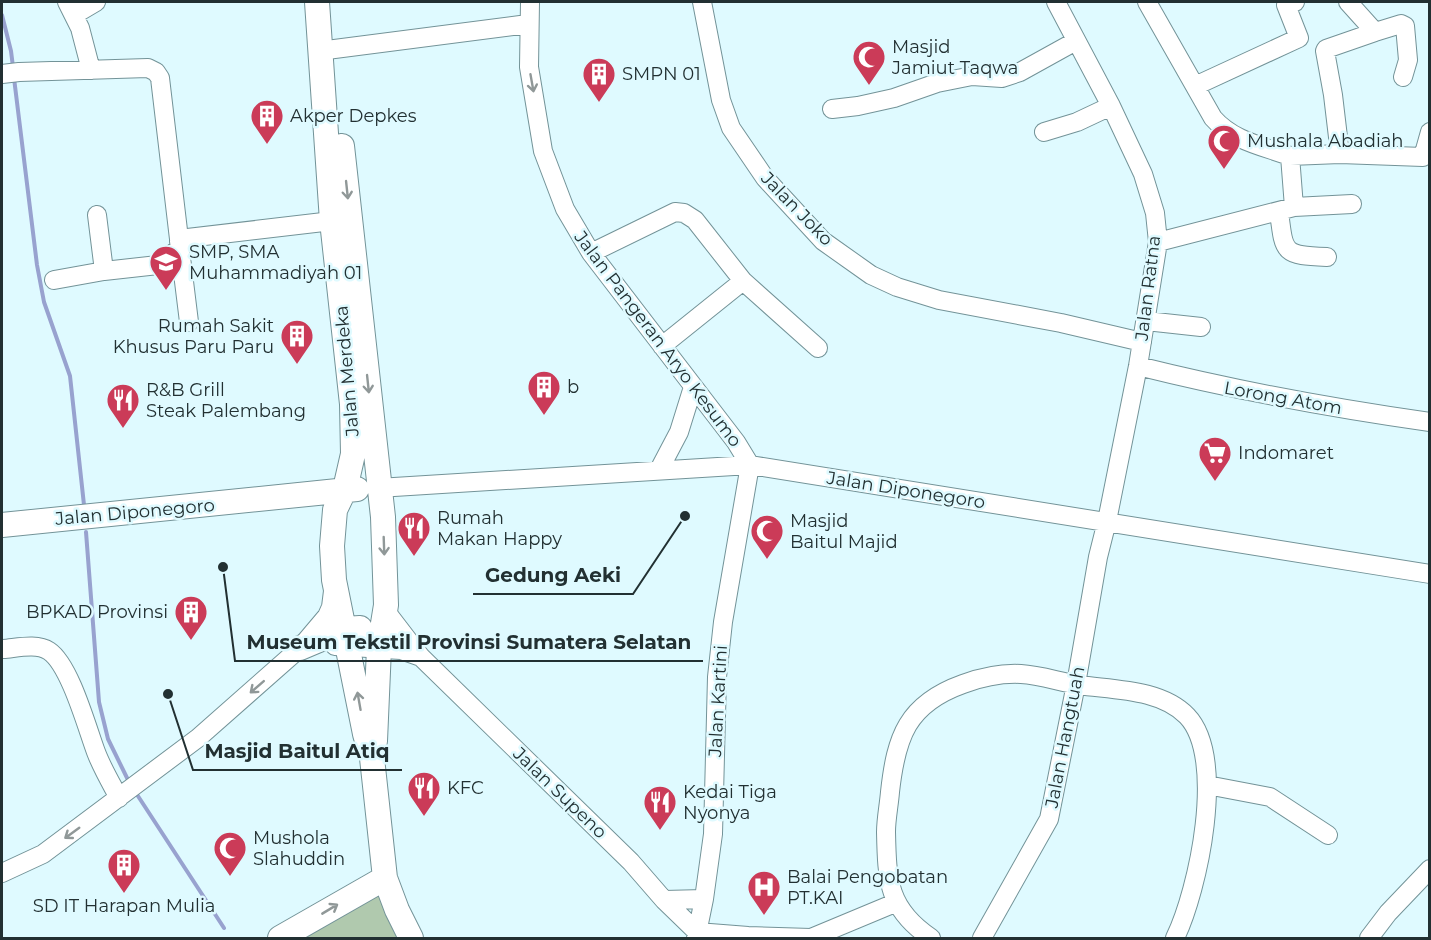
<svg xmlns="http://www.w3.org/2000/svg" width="1431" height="940" font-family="Montserrat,sans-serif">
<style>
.green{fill:#b0c9ae}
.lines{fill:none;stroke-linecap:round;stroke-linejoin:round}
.stream{stroke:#98a2cf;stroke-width:4}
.minor-casing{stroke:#739398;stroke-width:20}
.major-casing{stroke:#739398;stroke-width:26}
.minor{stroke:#fff;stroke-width:18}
.major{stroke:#fff;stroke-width:24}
.oneway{stroke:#909898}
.labels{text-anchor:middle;stroke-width:5;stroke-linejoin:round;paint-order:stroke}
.poi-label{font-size:18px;fill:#223032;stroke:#dffaff;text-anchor:start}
.street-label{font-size:18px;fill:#223032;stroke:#dffaff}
.leader{fill:none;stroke:#223032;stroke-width:2}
.callout-dot{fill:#223032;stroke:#dffaff;stroke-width:2}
.callout-label{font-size:20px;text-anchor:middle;font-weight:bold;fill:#223032;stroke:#dffaff;stroke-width:5;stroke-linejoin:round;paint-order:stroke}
</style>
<rect width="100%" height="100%" fill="#dffaff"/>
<path class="green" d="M379,889L404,938H293Z"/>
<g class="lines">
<path class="stream" d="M2,15L11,51L13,67
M14,78L37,265L44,302L70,376L84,505
M86,532L99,702L108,739L130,784
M136,793L224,928"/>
<defs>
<path id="minor" d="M67,2L80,28L91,70
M530,2L529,67L543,151L565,209L591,253L736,442L750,465L723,622L717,677L713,834L704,899L696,938
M702,2L721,100L731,128L765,178L823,241L871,275L897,287L939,300L1061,323L1142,342
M1147,2L1213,118C1233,141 1262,146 1290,156
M1348,2L1375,32L1401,24L1405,26L1408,60L1403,77
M74,15L96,2
M319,51L528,24
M2,74L19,72L148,68L156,72L160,78L179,239L332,221
M1195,86L1299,38L1286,5L1295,2
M832,109L858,106L894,98L937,83L972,76L1002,78L1020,72L1076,41
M1044,132L1077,122L1111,106
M1340,154L1333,95L1325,51L1326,49L1375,32
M1294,207L1352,204
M1279,211C1284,254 1283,255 1327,257
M97,215L104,271
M179,241L189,322
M1158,242L1294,207L1290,156L1340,154L1423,157L1430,132
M591,253L675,212L684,213L695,220L743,281L818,348
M54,280L104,271L158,265L180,248
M1146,321L1201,327
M662,346L743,281
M1138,366C1234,390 1331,408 1430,422
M659,470L679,432L693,387
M378,488L750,465L1430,574
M385,610L421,657L631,862L664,900L697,932L748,936L811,938L895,903
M335,646L401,650L421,657
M3,649C17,648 37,643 49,651C70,665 87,728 96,752C102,768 111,783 119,798
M1207,785L1270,797L1328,835
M2,873L43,854L198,738L300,648L327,616L331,607L333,591
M664,900L704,899
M931,938C888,909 887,881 886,832C886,819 889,805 890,792C896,737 907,704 963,684C982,677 1001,673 1021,674C1040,675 1060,682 1079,685C1114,690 1161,689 1187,716C1227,758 1198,891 1175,938
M982,938L1049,819L1076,684L1098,557L1107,521L1138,366L1158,242L1155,213L1143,174L1111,106L1056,2
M1369,938L1388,913L1430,869"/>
<path id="major" d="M317,2L332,221L352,404L353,454L345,489L335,510L332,546L334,580L365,734L372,758L385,878L397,910L411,938
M342,146L383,517L386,605L379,648L375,741
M2,525L357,489
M300,648L345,629L360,628
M280,938L385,878"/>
</defs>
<use href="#minor" class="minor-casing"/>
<use href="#major" class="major-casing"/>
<use href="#minor" class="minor"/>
<use href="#major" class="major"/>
</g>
<defs><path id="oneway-shaft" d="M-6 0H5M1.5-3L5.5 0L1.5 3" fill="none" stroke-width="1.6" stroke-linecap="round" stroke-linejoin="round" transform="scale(1.5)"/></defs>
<g class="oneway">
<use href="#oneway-shaft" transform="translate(532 83) rotate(80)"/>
<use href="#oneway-shaft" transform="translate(347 190) rotate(84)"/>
<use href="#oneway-shaft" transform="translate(368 384) rotate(84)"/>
<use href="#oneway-shaft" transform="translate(384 546) rotate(88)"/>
<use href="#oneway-shaft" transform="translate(257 687) rotate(139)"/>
<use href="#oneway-shaft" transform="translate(359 701) rotate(-100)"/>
<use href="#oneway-shaft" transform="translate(72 833) rotate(144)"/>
<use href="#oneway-shaft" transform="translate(330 909) rotate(-31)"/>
</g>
<defs>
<symbol id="mosque-pin" viewBox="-11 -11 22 30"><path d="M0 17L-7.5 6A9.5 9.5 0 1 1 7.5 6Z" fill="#cb3b58" stroke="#dffaff"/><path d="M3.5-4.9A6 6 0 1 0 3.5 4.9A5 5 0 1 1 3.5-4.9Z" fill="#fff"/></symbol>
<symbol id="building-pin" viewBox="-11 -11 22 30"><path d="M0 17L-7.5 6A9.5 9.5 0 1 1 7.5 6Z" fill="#cb3b58" stroke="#dffaff"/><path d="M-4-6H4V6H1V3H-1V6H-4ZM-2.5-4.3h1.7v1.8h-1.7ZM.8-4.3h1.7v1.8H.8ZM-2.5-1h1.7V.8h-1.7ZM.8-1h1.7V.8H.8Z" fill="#fff"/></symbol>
<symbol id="school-pin" viewBox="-11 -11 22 30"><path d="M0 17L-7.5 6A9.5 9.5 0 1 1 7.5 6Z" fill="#cb3b58" stroke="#dffaff"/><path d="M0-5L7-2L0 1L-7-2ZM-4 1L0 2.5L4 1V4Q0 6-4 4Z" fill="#fff"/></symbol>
<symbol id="restaurant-pin" viewBox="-11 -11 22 30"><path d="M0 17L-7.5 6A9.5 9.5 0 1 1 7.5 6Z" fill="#cb3b58" stroke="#dffaff"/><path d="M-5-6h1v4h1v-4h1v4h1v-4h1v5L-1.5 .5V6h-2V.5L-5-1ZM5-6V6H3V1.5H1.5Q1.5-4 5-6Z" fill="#fff"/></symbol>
<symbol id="supermarket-pin" viewBox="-11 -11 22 30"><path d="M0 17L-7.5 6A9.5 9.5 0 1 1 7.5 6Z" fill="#cb3b58" stroke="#dffaff"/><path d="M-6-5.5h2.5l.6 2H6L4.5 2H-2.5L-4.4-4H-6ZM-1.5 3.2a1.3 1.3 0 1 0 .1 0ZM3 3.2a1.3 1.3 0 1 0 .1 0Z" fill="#fff"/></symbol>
<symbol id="hospital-pin" viewBox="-11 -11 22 30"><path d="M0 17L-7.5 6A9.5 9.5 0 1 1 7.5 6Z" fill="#cb3b58" stroke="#dffaff"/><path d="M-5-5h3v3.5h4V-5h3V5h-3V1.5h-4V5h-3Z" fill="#fff"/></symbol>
</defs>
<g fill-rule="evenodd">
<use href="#mosque-pin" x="850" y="38" width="38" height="52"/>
<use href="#building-pin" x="580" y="55" width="38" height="52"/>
<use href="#building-pin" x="248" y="97" width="38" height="52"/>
<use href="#mosque-pin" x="1205" y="122" width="38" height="52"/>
<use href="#school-pin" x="147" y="243" width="38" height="52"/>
<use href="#building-pin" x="278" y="317" width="38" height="52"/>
<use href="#building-pin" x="525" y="368" width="38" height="52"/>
<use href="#restaurant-pin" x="104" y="381" width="38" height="52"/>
<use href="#supermarket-pin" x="1196" y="434" width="38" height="52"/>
<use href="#restaurant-pin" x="395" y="509" width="38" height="52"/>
<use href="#mosque-pin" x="748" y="512" width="38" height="52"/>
<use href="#building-pin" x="172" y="593" width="38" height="52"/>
<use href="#restaurant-pin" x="405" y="769" width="38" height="52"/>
<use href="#restaurant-pin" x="641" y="783" width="38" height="52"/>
<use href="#mosque-pin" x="211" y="829" width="38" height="52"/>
<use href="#building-pin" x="105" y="846" width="38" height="52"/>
<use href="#hospital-pin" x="745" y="868" width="38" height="52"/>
</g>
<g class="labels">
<g class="poi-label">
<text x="892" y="53">Masjid<tspan x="892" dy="21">Jamiut Taqwa</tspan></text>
<text x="622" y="80">SMPN 01</text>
<text x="290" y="122">Akper Depkes</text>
<text x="1247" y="147">Mushala Abadiah</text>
<text x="189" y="258">SMP, SMA<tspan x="189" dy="21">Muhammadiyah 01</tspan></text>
<text x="274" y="332" text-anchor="end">Rumah Sakit<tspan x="274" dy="21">Khusus Paru Paru</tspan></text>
<text x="567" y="393">b</text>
<text x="146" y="396">R&amp;B Grill<tspan x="146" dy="21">Steak Palembang</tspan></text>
<text x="1238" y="459">Indomaret</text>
<text x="437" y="524">Rumah<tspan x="437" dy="21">Makan Happy</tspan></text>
<text x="790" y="527">Masjid<tspan x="790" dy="21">Baitul Majid</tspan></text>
<text x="168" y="618" text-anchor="end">BPKAD Provinsi</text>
<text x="447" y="794">KFC</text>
<text x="683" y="798">Kedai Tiga<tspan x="683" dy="21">Nyonya</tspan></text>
<text x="253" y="844">Mushola<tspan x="253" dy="21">Slahuddin</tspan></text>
<text x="787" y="883">Balai Pengobatan<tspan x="787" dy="21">PT.KAI</tspan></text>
<text x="124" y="912" text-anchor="middle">SD IT Harapan Mulia</text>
</g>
<g class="street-label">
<text transform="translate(797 209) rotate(46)" y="6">Jalan Joko</text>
<text transform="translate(1148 288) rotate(-83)" y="6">Jalan Ratna</text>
<text transform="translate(658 339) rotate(53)" y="6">Jalan Pangeran Aryo Kesumo</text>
<text transform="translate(347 371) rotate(-95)" y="6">Jalan Merdeka</text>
<text transform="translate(1283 398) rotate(10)" y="6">Lorong Atom</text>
<text transform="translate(906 490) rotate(9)" y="6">Jalan Diponegoro</text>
<text transform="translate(135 512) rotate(-5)" y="6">Jalan Diponegoro</text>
<text transform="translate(718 701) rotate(-87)" y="6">Jalan Kartini</text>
<text transform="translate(1065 737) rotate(-79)" y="6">Jalan Hangtuah</text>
<text transform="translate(560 793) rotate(44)" y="6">Jalan Supeno</text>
</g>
</g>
<path class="leader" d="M685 516L633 594H473M223 567L235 661H703M168 694L193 770H402"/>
<g class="callout-dot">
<circle cx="685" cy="516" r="6"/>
<circle cx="223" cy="567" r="6"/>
<circle cx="168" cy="694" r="6"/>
</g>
<g class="callout-label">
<text x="553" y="582">Gedung Aeki</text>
<text x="469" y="649">Museum Tekstil Provinsi Sumatera Selatan</text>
<text x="297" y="758">Masjid Baitul Atiq</text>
</g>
<rect width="1431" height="940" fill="none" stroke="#223032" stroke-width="6"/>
</svg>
